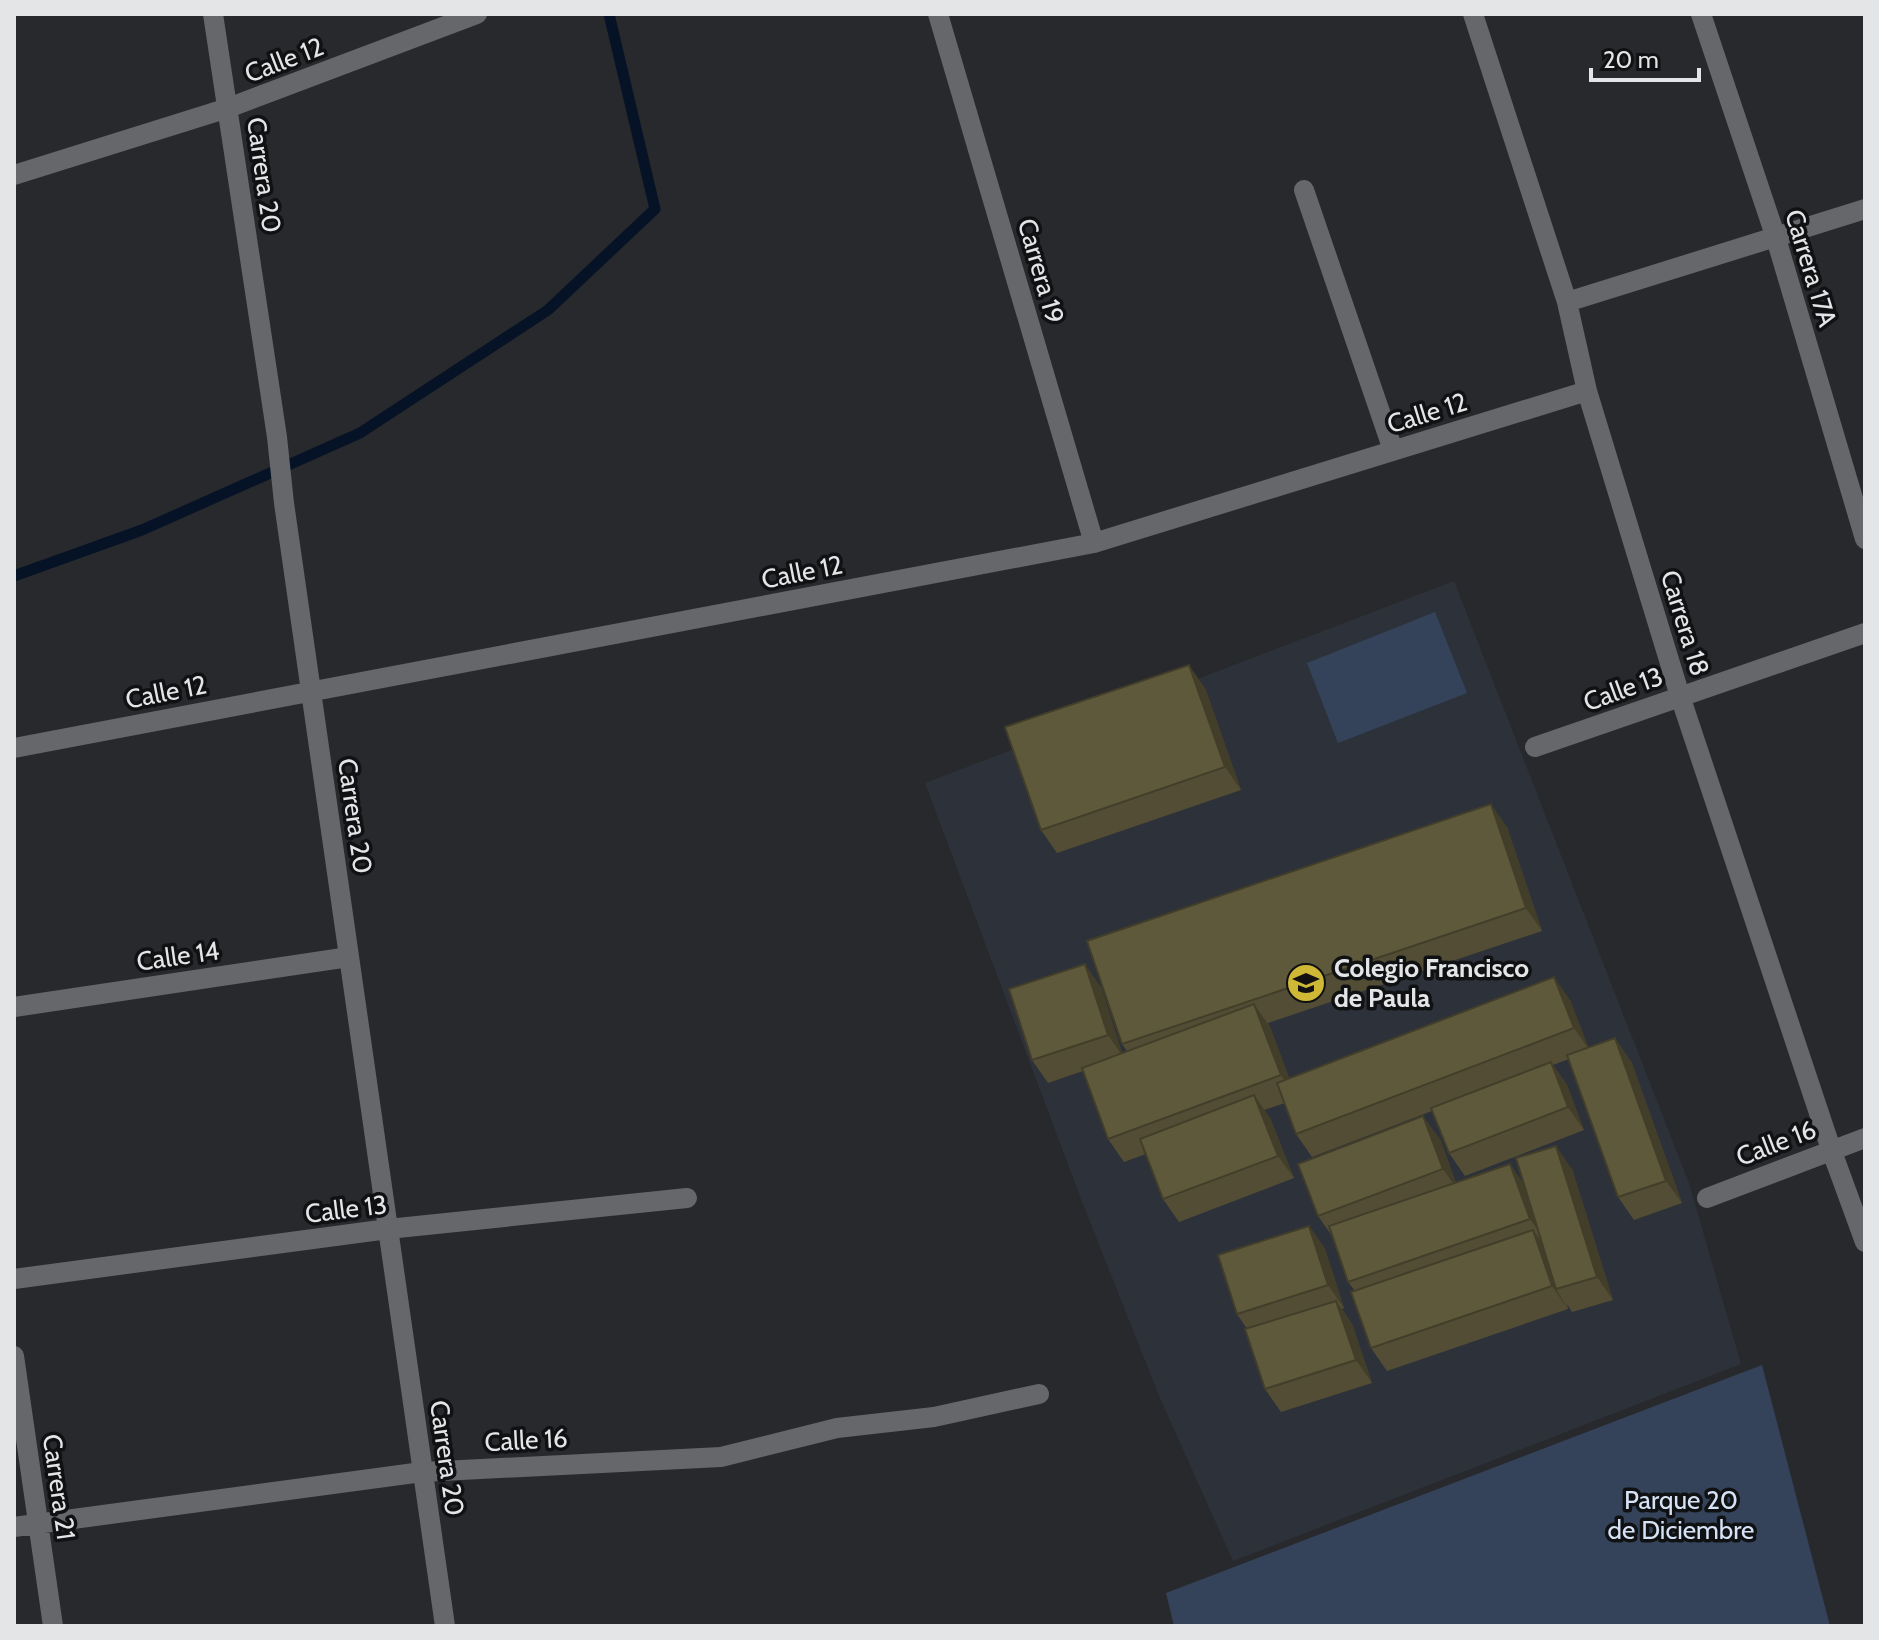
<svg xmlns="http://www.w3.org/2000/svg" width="1879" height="1640" font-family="Cabin,sans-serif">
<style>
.built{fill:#2d323a}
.green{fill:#34435a}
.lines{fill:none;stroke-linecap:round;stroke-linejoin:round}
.stream{stroke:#061326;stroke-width:11}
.minor{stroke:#65676a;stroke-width:20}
.wall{fill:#524d34}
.shaded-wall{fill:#423e2a}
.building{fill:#5f593c;stroke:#423e2a;stroke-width:2}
.labels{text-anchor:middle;stroke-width:7;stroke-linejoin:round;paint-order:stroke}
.street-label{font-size:26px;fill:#e4e5e7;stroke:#101113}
.poi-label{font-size:26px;font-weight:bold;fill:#e4e5e7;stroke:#101113;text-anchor:start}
.park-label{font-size:26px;fill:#d6e3f6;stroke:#101113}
</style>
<rect width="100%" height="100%" fill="#27292c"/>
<path class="built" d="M1454,581L1689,1183L1741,1364L1233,1561L1159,1396L1081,1199L925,783Z"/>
<path class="green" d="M1435,612L1467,693L1338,743L1307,663Z
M1762,1365L1830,1626H1174L1166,1593Z"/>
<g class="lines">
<path class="stream" d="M14,576L142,530L360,433L548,310L655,209L609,14"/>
<path class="minor" d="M213,14L277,437L284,503L445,1626
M938,14L1094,543
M1473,14L1567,302L1587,391L1680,696L1831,1149L1865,1242
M1701,14L1775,235L1865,539
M14,175L228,108L477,14
M1304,190L1393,450
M1567,302L1865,209
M1535,747L1865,633
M14,748L1094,543L1587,391
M14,1007L349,957
M1707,1198L1865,1138
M14,1279L388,1229L687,1198
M14,1356L53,1626
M14,1527L422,1472L721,1457L837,1428L934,1417L1039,1394"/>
</g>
<path class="wall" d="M1205,688L1241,790L1057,853L1041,830Z
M1507,827L1542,931L1268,1023L1270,1027L1289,1078L1570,1000L1588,1048L1631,1061L1682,1203L1634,1220L1618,1197L1569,1059L1553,1065L1567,1085L1584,1130L1465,1176L1449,1153L1432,1111L1312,1157L1296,1134L1285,1103L1264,1110L1270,1118L1294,1178L1179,1222L1163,1199L1146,1154L1124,1162L1108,1139L1083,1071L1048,1083L1032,1060L1101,987L1122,1053L1127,1051L1122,1044Z
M1440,1139L1456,1183L1523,1182L1572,1169L1613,1300L1572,1312L1567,1304L1568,1309L1387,1371L1371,1348L1355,1291L1348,1282L1332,1236L1318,1216Z
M1309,1226L1325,1249L1344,1308L1342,1309L1352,1324L1372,1383L1281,1412L1265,1389L1247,1329L1237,1314Z"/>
<path class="shaded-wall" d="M1189,665L1205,688L1241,790L1225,767Z
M1491,804L1507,827L1542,931L1526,908Z
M1085,964L1101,987L1124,1058L1108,1035Z
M1554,977L1570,1000L1590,1051L1574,1028Z
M1254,1004L1270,1027L1297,1098L1281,1075Z
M1615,1038L1631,1061L1682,1203L1666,1181Z
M1551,1062L1567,1085L1584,1130L1568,1107Z
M1254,1095L1270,1118L1294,1178L1278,1156Z
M1423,1116L1440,1139L1459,1192L1443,1169Z
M1556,1146L1572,1169L1613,1300L1597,1277Z
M1510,1164L1526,1187L1546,1242L1530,1219Z
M1309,1226L1325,1249L1344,1308L1328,1285Z
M1533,1230L1549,1252L1556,1289L1568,1309L1552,1286Z
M1336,1301L1352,1324L1372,1383L1356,1360Z"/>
<path class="building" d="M1189,665L1225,767L1041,830L1005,727Z
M1491,804L1526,908L1122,1044L1087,941Z
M1085,964L1108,1035L1032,1060L1009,989Z
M1554,977L1574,1028L1296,1134L1277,1083Z
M1254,1004L1281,1075L1108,1139L1082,1068Z
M1615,1038L1666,1181L1618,1197L1567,1055Z
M1551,1062L1568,1107L1449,1153L1431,1108Z
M1254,1095L1278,1156L1163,1199L1140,1139Z
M1423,1116L1443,1169L1318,1216L1298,1164Z
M1556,1146L1597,1277L1556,1289L1516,1158Z
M1510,1164L1530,1219L1348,1282L1329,1226Z
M1309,1226L1328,1285L1237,1314L1218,1255Z
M1533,1230L1552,1286L1371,1348L1351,1292Z
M1336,1301L1356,1360L1265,1389L1245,1329Z"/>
<defs>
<symbol id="school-disc" viewBox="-11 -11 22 22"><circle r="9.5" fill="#d0b837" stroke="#101113"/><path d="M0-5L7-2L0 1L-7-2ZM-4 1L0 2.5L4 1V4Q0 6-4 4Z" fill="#111"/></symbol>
</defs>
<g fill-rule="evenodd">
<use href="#school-disc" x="1284" y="961" width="44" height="44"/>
</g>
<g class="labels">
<g class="street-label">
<text transform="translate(284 60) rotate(-21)" y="9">Calle 12</text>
<text transform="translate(264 175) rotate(82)" y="9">Carrera 20</text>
<text transform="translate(1811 268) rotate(73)" y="9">Carrera 17A</text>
<text transform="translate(1041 271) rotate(74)" y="9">Carrera 19</text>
<text transform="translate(1427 413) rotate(-17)" y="9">Calle 12</text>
<text transform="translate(802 572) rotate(-11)" y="9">Calle 12</text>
<text transform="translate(1685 623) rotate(73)" y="9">Carrera 18</text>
<text transform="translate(1623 689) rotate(-20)" y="9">Calle 13</text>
<text transform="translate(166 692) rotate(-11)" y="9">Calle 12</text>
<text transform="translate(355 816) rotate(82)" y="9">Carrera 20</text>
<text transform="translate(178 956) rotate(-8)" y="9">Calle 14</text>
<text transform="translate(1776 1143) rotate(-21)" y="9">Calle 16</text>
<text transform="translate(346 1209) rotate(-7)" y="9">Calle 13</text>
<text transform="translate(526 1440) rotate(-3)" y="9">Calle 16</text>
<text transform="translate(447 1458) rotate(82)" y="9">Carrera 20</text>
<text transform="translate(59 1487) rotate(82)" y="9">Carrera 21</text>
</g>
<g class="poi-label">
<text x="1334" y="977">Colegio Francisco<tspan x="1334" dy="30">de Paula</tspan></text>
</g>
<g class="park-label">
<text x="1681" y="1509">Parque 20<tspan x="1681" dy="30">de Diciembre</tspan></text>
</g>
</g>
<rect width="1879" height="1640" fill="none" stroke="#e4e5e7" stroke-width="32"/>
<path d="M1591 68v12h108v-12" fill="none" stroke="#e4e5e7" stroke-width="4"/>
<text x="1603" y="68" font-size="24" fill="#e4e5e7" stroke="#101113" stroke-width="6" paint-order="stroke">20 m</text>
</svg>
